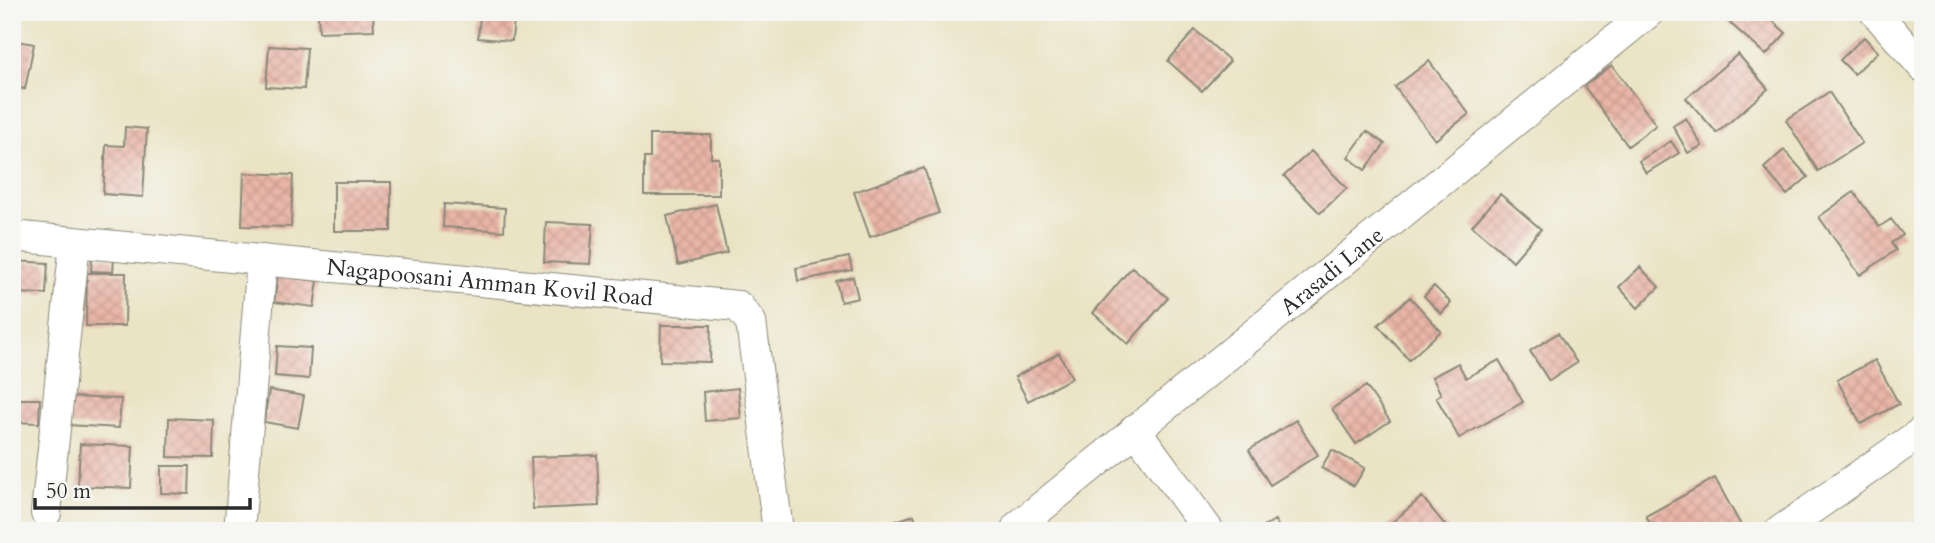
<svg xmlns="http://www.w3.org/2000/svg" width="1935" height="543" font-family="Cardo,serif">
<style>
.building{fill:url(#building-cross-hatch)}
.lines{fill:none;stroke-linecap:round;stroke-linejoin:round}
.minor-casing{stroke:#8a8878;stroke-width:32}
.minor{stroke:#fff;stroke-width:30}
.labels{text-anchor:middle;stroke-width:7;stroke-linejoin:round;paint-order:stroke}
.street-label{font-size:23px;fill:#2b2b2b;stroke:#f6f6f2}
</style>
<defs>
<pattern id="building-cross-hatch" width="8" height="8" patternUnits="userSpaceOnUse" patternTransform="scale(1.75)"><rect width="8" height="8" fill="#e9b5a7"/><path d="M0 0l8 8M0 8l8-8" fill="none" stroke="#c89c90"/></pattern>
</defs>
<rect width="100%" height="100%" fill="#f6f6f2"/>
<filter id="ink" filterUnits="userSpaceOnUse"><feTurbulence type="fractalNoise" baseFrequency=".0143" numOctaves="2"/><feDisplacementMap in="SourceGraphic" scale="14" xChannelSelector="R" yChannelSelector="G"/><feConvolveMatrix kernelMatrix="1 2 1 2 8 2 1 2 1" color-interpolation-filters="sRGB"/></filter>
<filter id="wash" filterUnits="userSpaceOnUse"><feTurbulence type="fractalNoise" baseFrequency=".00686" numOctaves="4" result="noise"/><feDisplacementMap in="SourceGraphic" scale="28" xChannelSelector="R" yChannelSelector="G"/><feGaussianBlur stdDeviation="1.57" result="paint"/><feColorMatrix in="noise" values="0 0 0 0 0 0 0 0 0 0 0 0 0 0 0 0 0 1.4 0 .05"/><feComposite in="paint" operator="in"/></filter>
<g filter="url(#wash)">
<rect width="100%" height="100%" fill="#eae4c5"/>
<g id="blocks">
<path class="building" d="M318,12H373L374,30L319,32Z
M1723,12H1763L1786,33L1766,55L1721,15Z
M480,16L514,18L512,41L478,38Z
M1195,30L1230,61L1202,91L1168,61Z
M1864,37L1878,52L1854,74L1840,60Z
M12,40L34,44L25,89L12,87Z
M269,46L307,48L304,89L266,87Z
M1738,54L1768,89L1717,133L1686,98Z
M1429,61L1469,114L1435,140L1395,87Z
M1612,65L1656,125L1628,146L1584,86Z
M1829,92L1862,143L1818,171L1786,120Z
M1686,118L1702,146L1688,153L1673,126Z
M125,127L147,129L143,197L103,194L106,145L124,146Z
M1367,131L1385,144L1365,170L1348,157Z
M650,135H711V158H719V195H644V158H650Z
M1671,141L1679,153L1646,173L1639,161Z
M1784,150L1808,177L1787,195L1764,168Z
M1311,151L1347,188L1320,213L1284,176Z
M924,168L939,213L870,237L854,192Z
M244,173L293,175L291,227L242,226Z
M334,182H391V231H334Z
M1854,192L1879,227L1891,219L1903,235L1891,243L1896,250L1860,275L1819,217Z
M1500,194L1541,229L1513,261L1472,226Z
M444,204L505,208L504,231L443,227Z
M716,204L727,253L678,265L667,216Z
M546,222L593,224L590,264L544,262Z
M92,256L114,258L113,272L91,271Z
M849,257L852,270L798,281L796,268Z
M12,261L48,263L46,294L12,293Z
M1132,267L1168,298L1128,344L1093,313Z
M1640,267L1659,287L1638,308L1619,287Z
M87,273H126L125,326H86Z
M278,276L318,281L314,307L274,302Z
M853,277L858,298L841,302L836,281Z
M1434,286L1451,303L1441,314L1424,296Z
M1410,297L1441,331L1409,360L1378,325Z
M661,325H711L710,362L660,361Z
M1558,333L1577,363L1549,381L1530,351Z
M277,346L311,348L309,379L275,376Z
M1059,353L1072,378L1028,401L1015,377Z
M1499,360L1523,402L1459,438L1436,397L1441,394L1432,377L1458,363L1466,378Z
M1875,360L1899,404L1861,424L1837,380Z
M1366,386L1390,421L1356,444L1332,409Z
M738,388L741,418L705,421L703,392Z
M269,390L304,396L298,428L264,422Z
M70,397L121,399L119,428L68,425Z
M12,399H40L39,423L12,422Z
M169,418L214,420L213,458L168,457Z
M1296,420L1318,455L1270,485L1249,450Z
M80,444L133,446L131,488L78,486Z
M1332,450L1365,468L1354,486L1321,468Z
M597,455L599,506L533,509L531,457Z
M161,466H190L189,494L161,493Z
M1715,478L1744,531H1654L1646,516Z
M1422,497L1450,531H1385L1384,529Z
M914,515L920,531H868V530Z
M1275,520L1281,531H1256Z
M267,527L303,528V531H267Z"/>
</g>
</g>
<g filter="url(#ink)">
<use href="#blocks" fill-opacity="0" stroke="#8a8878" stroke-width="2"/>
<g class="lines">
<defs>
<g id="minor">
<path d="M1875,12L1923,67"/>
<path id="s1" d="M12,236L738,306L751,322L778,531"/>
<path d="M1135,429L1209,531"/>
<path d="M46,513L75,243"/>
<path d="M239,531L262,260"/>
<path id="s2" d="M1016,531L1017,527L1649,12"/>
<path d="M1780,531L1923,431"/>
</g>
</defs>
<use href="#minor" class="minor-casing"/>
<use href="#minor" class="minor"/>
</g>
</g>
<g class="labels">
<g class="street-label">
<text dy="8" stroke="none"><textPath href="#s2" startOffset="410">Arasadi Lane</textPath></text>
<text dy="8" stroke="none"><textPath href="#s1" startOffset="480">Nagapoosani Amman Kovil Road</textPath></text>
</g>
</g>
<rect width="1935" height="543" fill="none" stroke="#f6f6f2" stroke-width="42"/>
<path d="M35 498v10h215v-10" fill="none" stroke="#2b2b2b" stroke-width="3.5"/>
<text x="46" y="498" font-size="21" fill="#2b2b2b" stroke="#f6f6f2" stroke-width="5" paint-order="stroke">50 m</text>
</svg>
